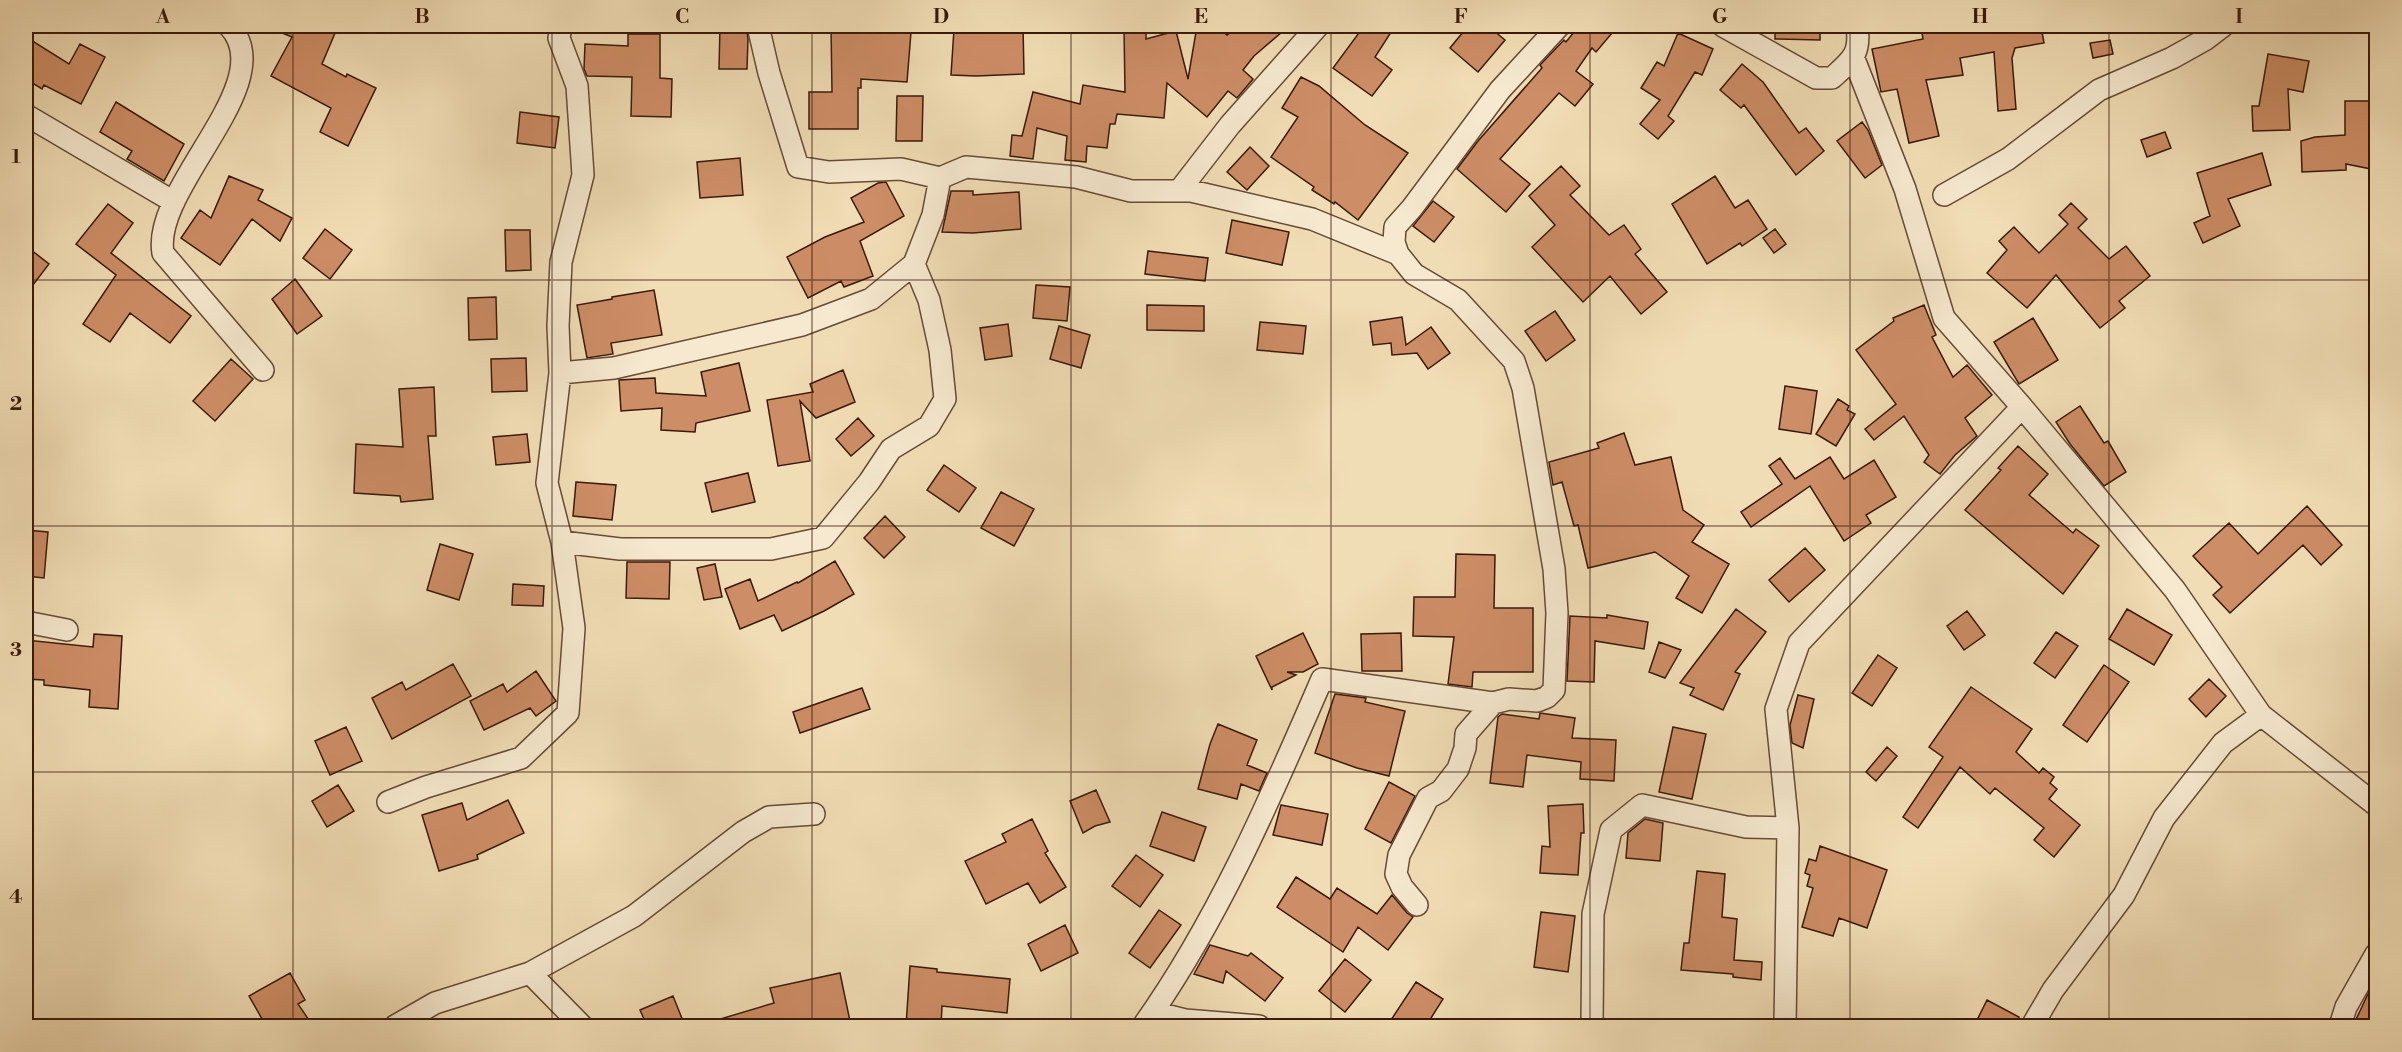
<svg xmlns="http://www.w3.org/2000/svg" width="2402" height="1052" font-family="'Libre Bodoni',serif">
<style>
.building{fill:#cd8d66;stroke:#39190b;stroke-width:1.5}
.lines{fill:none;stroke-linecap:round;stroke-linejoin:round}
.minor-casing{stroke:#674a36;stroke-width:24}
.minor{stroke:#f6e9cf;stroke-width:21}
.grid{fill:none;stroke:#39190b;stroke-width:1.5;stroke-opacity:0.55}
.neatline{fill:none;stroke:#39190b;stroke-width:2}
.grid-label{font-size:20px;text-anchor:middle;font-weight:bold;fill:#39190b}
</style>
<rect width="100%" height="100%" fill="#f1ddb5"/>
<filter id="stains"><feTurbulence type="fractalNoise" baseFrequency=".00333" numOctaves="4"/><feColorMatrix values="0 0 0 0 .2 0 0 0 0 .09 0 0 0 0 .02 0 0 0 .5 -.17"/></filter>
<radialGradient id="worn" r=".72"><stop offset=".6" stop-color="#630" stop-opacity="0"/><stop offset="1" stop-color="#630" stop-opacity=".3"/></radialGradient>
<path class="building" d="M265,26H338L322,64L346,77L347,74L376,88L348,146L320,132L331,108L271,76L292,37Z
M720,26H746L748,39L747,69H719Z
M831,26H861V29L911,32L907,82L861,79V88H858V129H809V92H832Z
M997,26H1023L1024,74L976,76L951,75L954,29L997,32Z
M1197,26L1219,28L1227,35L1239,26H1289L1254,56L1243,70L1253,79L1237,98L1228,91L1207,117L1167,83L1164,118L1117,114L1115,124H1110L1107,148L1087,146L1086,162L1065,160L1067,136L1037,128L1033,159L1010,156L1012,135L1022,136L1033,92L1080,104L1083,85L1125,92L1124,28L1146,27V39L1176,31L1188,79Z
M1364,26H1395L1375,57L1392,70L1372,96L1333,68Z
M1468,26H1488L1505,40L1478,72L1450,48Z
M1579,26H1618L1596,52L1592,48L1576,71L1593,84L1575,106L1559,93L1500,159L1530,184L1506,212L1457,169L1478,141L1542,68L1540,65L1564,40L1566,42Z
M1775,26H1820V40L1775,39Z
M1960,26H2041L2044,43L2015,48L2012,58L2016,109L1998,111L1994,52L1960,58L1963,75L1926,80L1939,136L1909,143L1897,89L1881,92L1872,49L1923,39L1922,33L1960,28Z
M1678,33L1713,49L1702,75L1695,72L1668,116L1674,121L1658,139L1640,124L1660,100L1641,88L1657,62L1664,66Z
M628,34H660V78L672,79L671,117L631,116L632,77L587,76L584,69L585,44L628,46Z
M26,37L69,64L80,44L105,57L81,104L44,85L42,89L26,79Z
M2110,40L2113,54L2093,58L2090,43Z
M2268,54L2309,61L2303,92L2288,89L2290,130L2253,131L2252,106H2259Z
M1742,64L1763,82L1799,133L1806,128L1824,151L1796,175L1744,105L1741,108L1720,90Z
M1301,77L1319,86L1365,125L1408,153L1358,220L1335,202L1334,204L1312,190L1314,187L1271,157L1298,117L1282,108Z
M897,96H923L922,141H896Z
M2345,101H2376V170L2346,164V170L2302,172L2301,141L2315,137L2345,135Z
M116,102L184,144L164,181L127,159L132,151L100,132Z
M520,112L559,117L555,148L517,143Z
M1862,122L1868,130L1882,165L1865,178L1837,141Z
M2165,132L2171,148L2147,157L2141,140Z
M1250,147L1269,166L1247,190L1227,172Z
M2262,153L2271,185L2228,199L2240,226L2203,243L2194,223L2210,216L2197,173Z
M740,158L743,195L700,198L697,162Z
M1561,166L1580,186L1570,195L1609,235L1624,225L1641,249L1635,254L1667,292L1641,314L1610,276L1583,302L1532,247L1555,225L1529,196Z
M229,176L263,190L258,200L292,218L280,241L252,219L220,265L181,238L200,210L211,218Z
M1715,176L1735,208L1748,200L1767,229L1742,246L1740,243L1707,264L1672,204Z
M886,182L904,216L860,241L873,276L844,287L841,281L808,298L787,257L825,237L864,222L851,198L878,183Z
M951,191H973V195L1019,192L1021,229L973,233L942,232Z
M1433,201L1454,217L1434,242L1413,226Z
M2071,203L2087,219L2078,228L2109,259L2126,246L2150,276L2119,301L2125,308L2100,328L2056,275L2027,308L1987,273L2007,250L1999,241L2014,227L2039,253L2068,224L2059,215Z
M108,204L133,223L111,253L191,316L170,343L130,313L110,342L83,324L116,275L76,244Z
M1232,220L1289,232L1282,265L1226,253Z
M325,229L352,250L330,279L303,258Z
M1775,229L1786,244L1774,253L1763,238Z
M505,230H530L531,270L506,271Z
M26,246L49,264L26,294Z
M1148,251L1208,258L1205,281L1145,274Z
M295,279L322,316L297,334L272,299Z
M1036,285L1070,287L1067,321L1033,318Z
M654,290L662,335L611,343L613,354L587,358L577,305L612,299V297Z
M496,297L497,339L469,340L468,298Z
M1147,305L1204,306V331L1147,330Z
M1924,305L1936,335L1932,337L1953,377L1967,365L1992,395L1965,418L1977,436L1955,455L1940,474L1924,462L1929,455L1904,416L1874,440L1865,429L1896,404L1856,350L1894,321L1893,318Z
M1555,311L1575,340L1546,361L1525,331Z
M1402,317L1406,345L1431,327L1450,353L1428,369L1417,353L1392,355L1391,343L1373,345L1370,322Z
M2033,318L2058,360L2019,384L1994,342Z
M1260,322L1306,326L1303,354L1257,350Z
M1008,324L1012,356L985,360L980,328Z
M1059,326L1090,335L1081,368L1050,359Z
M526,358L527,391L492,392L491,359Z
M231,359L253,379L215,421L193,401Z
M739,363L750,411L696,423L695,432L661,430L662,408L621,411L619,380L655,378L656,393L706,396L701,372Z
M843,370L855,402L816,418L800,401L810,461L778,466L767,400L813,392L810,384Z
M1785,386L1817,391L1811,434L1779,429Z
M434,387L436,436H428L433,499L401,502L400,496L354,493L356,444L403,447L399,389Z
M1838,399L1849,406L1847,410L1855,414L1836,446L1816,434Z
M2080,406L2104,443L2108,441L2126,472L2104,486L2070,444L2056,422Z
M858,418L874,436L851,456L836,439Z
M1624,433L1635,465L1671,457L1683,510L1704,525L1692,542L1729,564L1702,613L1676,598L1689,576L1655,552L1588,568L1578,525L1574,526L1562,482L1553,485L1549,462L1599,448L1597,443Z
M527,434L530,462L496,465L493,437Z
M2018,446L2048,474L2029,495L2073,533L2076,529L2099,546L2063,594L1965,510L2001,470L1998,468Z
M1830,457L1844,479L1874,460L1896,497L1866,515L1871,523L1844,541L1810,486L1751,527L1741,512L1782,484L1769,466L1780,458L1795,479Z
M944,465L976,488L959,512L927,490Z
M748,473L755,502L712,512L705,483Z
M576,482L616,485L612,520L573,516Z
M1001,492L1034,509L1014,546L981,528Z
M2307,506L2342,545L2321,565L2303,545L2230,613L2213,595L2222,587L2193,556L2229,523L2258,554Z
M885,516L905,537L884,558L864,538Z
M26,530L48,532L44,578L26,576Z
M440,544L473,554L459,600L427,590Z
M1805,548L1825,570L1789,602L1769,580Z
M1456,554L1495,555L1494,608H1533V672H1473L1472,687L1448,684L1454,637L1413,636L1414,597H1455Z
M835,561L854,594L824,611L782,631L774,615L740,629L725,589L750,579L758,601L797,582L798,583Z
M627,562H670L669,599L626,598Z
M715,564L722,597L704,600L697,568Z
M513,584L544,586L543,606L512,605Z
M1736,609L1766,632L1735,672L1740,674L1723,710L1690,695L1694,688L1680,683Z
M2127,609L2172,635L2154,665L2109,639Z
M1967,611L1985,635L1964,650L1947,626Z
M1607,615L1648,622L1644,649L1595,641L1594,682L1567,681L1570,616L1607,618Z
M2056,632L2078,646L2055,678L2034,663Z
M1303,633L1318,664L1303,672H1287L1296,675L1272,687V690L1256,656Z
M1401,633L1402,671H1362L1361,634Z
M94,634L122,636L118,709L89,707L90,690L44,685V680L26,679V640L93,647Z
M1659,642L1681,650L1665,678L1649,672Z
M1878,655L1897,668L1872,706L1852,693Z
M453,664L471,696L392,739L372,698L402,682L406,690Z
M2104,665L2129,682L2087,742L2063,725Z
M536,671L556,701L536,716L530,708L484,730L470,701L503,684L507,692Z
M2209,679L2226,696L2206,717L2189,699Z
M1971,687L2032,729L2016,752L2039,773L2043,768L2054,777L2050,783L2057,789L2049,799L2080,825L2054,857L2034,840L2044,828L1995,788L1990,794L1960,767L1918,828L1903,817L1943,757L1929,747Z
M862,688L870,709L800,733L793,712Z
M1335,694L1366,698L1365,702L1405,711L1389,776L1357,768L1315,753Z
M1798,695L1814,699L1803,748L1792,743L1790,725Z
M1540,713L1575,718L1572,738L1616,740L1614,781L1580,779L1581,762L1527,755L1523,787L1490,783L1498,717L1502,714L1539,719Z
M1218,724L1257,740L1247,765L1267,773L1259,791L1241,784L1237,799L1198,789L1210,744Z
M346,727L362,761L330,775L315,741Z
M1673,727L1706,734L1692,799L1659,792Z
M1887,747L1897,756L1876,781L1866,772Z
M1389,782L1415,796L1391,843L1365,829Z
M338,785L354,811L327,827L312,801Z
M1096,790L1110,822L1095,826L1083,833L1070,801Z
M508,800L524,833L477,855L478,859L439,871L422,815L462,803L467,820Z
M1583,804L1584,833H1581L1578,875L1540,873L1542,846L1550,847L1548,806Z
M1281,805L1328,814L1322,845L1273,835Z
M1162,812L1206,827L1194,861L1150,846Z
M1032,819L1048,851L1045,853L1066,887L1040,903L1028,883L986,904L965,861L1006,842L1002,834Z
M1645,819L1663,823L1660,861L1626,858L1628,833Z
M1820,846L1887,870L1867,928L1839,918L1833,936L1802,927L1813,888L1807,886L1810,875L1805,873L1809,859L1816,861Z
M1136,855L1163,875L1140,907L1112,886Z
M1697,871L1725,874L1722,917L1737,919L1734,960L1762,962L1761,980L1733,977V974L1681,970L1684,943H1689Z
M1296,877L1330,899L1337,888L1377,914L1392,895L1407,913L1413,917L1388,950L1358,927L1343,952L1277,907Z
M1159,910L1181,925L1150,968L1129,953Z
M1541,912L1575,916L1568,972L1534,967Z
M1065,925L1078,953L1041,971L1028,944Z
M1210,945L1248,956L1251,953L1283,978L1265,1001L1226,971L1223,983L1194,974Z
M1345,959L1371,980L1345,1012L1319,991Z
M910,966L937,969V972L1010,979L1007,1013L942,1006L941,1026H906Z
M290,973L305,1000L298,1004L313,1026H266L249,996Z
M840,973L851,1026H817L816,1020L793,1026H707V1023L774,1003L770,988Z
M2376,979V1026H2353L2367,996Z
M1416,982L1443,999L1426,1026H1387Z
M673,996L683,1021L670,1026H647L640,1010Z
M1987,1000L2019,1017L2014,1026H1974Z"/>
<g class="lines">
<defs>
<path id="minor" d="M229,26C283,82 151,187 163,253L263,370
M561,26L559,38L577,86L583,175L561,262L558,326L560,373L614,368L802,325L871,299L914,264L933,215L940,178L966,167L1076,177L1131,191H1191L1312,219L1398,254
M758,26L769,73L798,167L829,172L901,169L940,178
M1723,26L1816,78H1832C1852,60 1861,54 1857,26
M1854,59L1905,189L1944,318L2022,407L2175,590L2261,715L2376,805
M26,115L174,202
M1179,191L1230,125L1318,26
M1944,195L2008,159L2099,90L2172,58L2206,39L2223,26
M562,542L620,549H771L823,538L869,482L891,449L929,426L945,399L940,350L929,300L914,264
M26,622L67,630
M388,802L426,787L521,758L568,713L574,628L562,542L547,483L560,373
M1417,905L1402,887L1396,874L1399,855L1428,798L1441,791L1458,769L1465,748L1466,734L1493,703L1509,699L1537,701L1547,697L1554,690L1557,613L1554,569L1523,388L1514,361L1458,300L1414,274L1398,254L1394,242L1395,227L1412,208L1500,90L1559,26
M1153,1012L1185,1020L1259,1026
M395,1026L435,1003L530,973
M582,1026L530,973L634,916L743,832L769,817L814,814
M1143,1026C1219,919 1270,799 1322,679L1493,703
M1592,1026L1593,914L1611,830L1642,805L1746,827L1788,828
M1785,1026L1788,828L1776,709L1799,643L2022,407
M2032,1026L2053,990L2124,895L2164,818L2223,743L2261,715
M2340,1026L2346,1007L2376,954"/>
</defs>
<use href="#minor" class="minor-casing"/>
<use href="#minor" class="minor"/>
</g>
<path class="grid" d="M293,26V1026M552,26V1026M812,26V1026M1071,26V1026M1331,26V1026M1590,26V1026M1850,26V1026M2109,26V1026M26,280H2376M26,526H2376M26,772H2376"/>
<rect width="2402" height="1052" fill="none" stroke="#f1ddb5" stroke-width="66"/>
<rect x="33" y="33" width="2336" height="986" class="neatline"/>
<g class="grid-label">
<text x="163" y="23">A</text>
<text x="422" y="23">B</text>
<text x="682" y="23">C</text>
<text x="941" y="23">D</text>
<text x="1201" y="23">E</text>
<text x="1461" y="23">F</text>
<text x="1720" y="23">G</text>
<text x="1980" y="23">H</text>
<text x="2239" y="23">I</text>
<text x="16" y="163">1</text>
<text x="16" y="410">2</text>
<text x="16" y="656">3</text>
<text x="16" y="903">4</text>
</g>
<rect width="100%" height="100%" filter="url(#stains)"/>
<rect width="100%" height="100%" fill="url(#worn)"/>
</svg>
